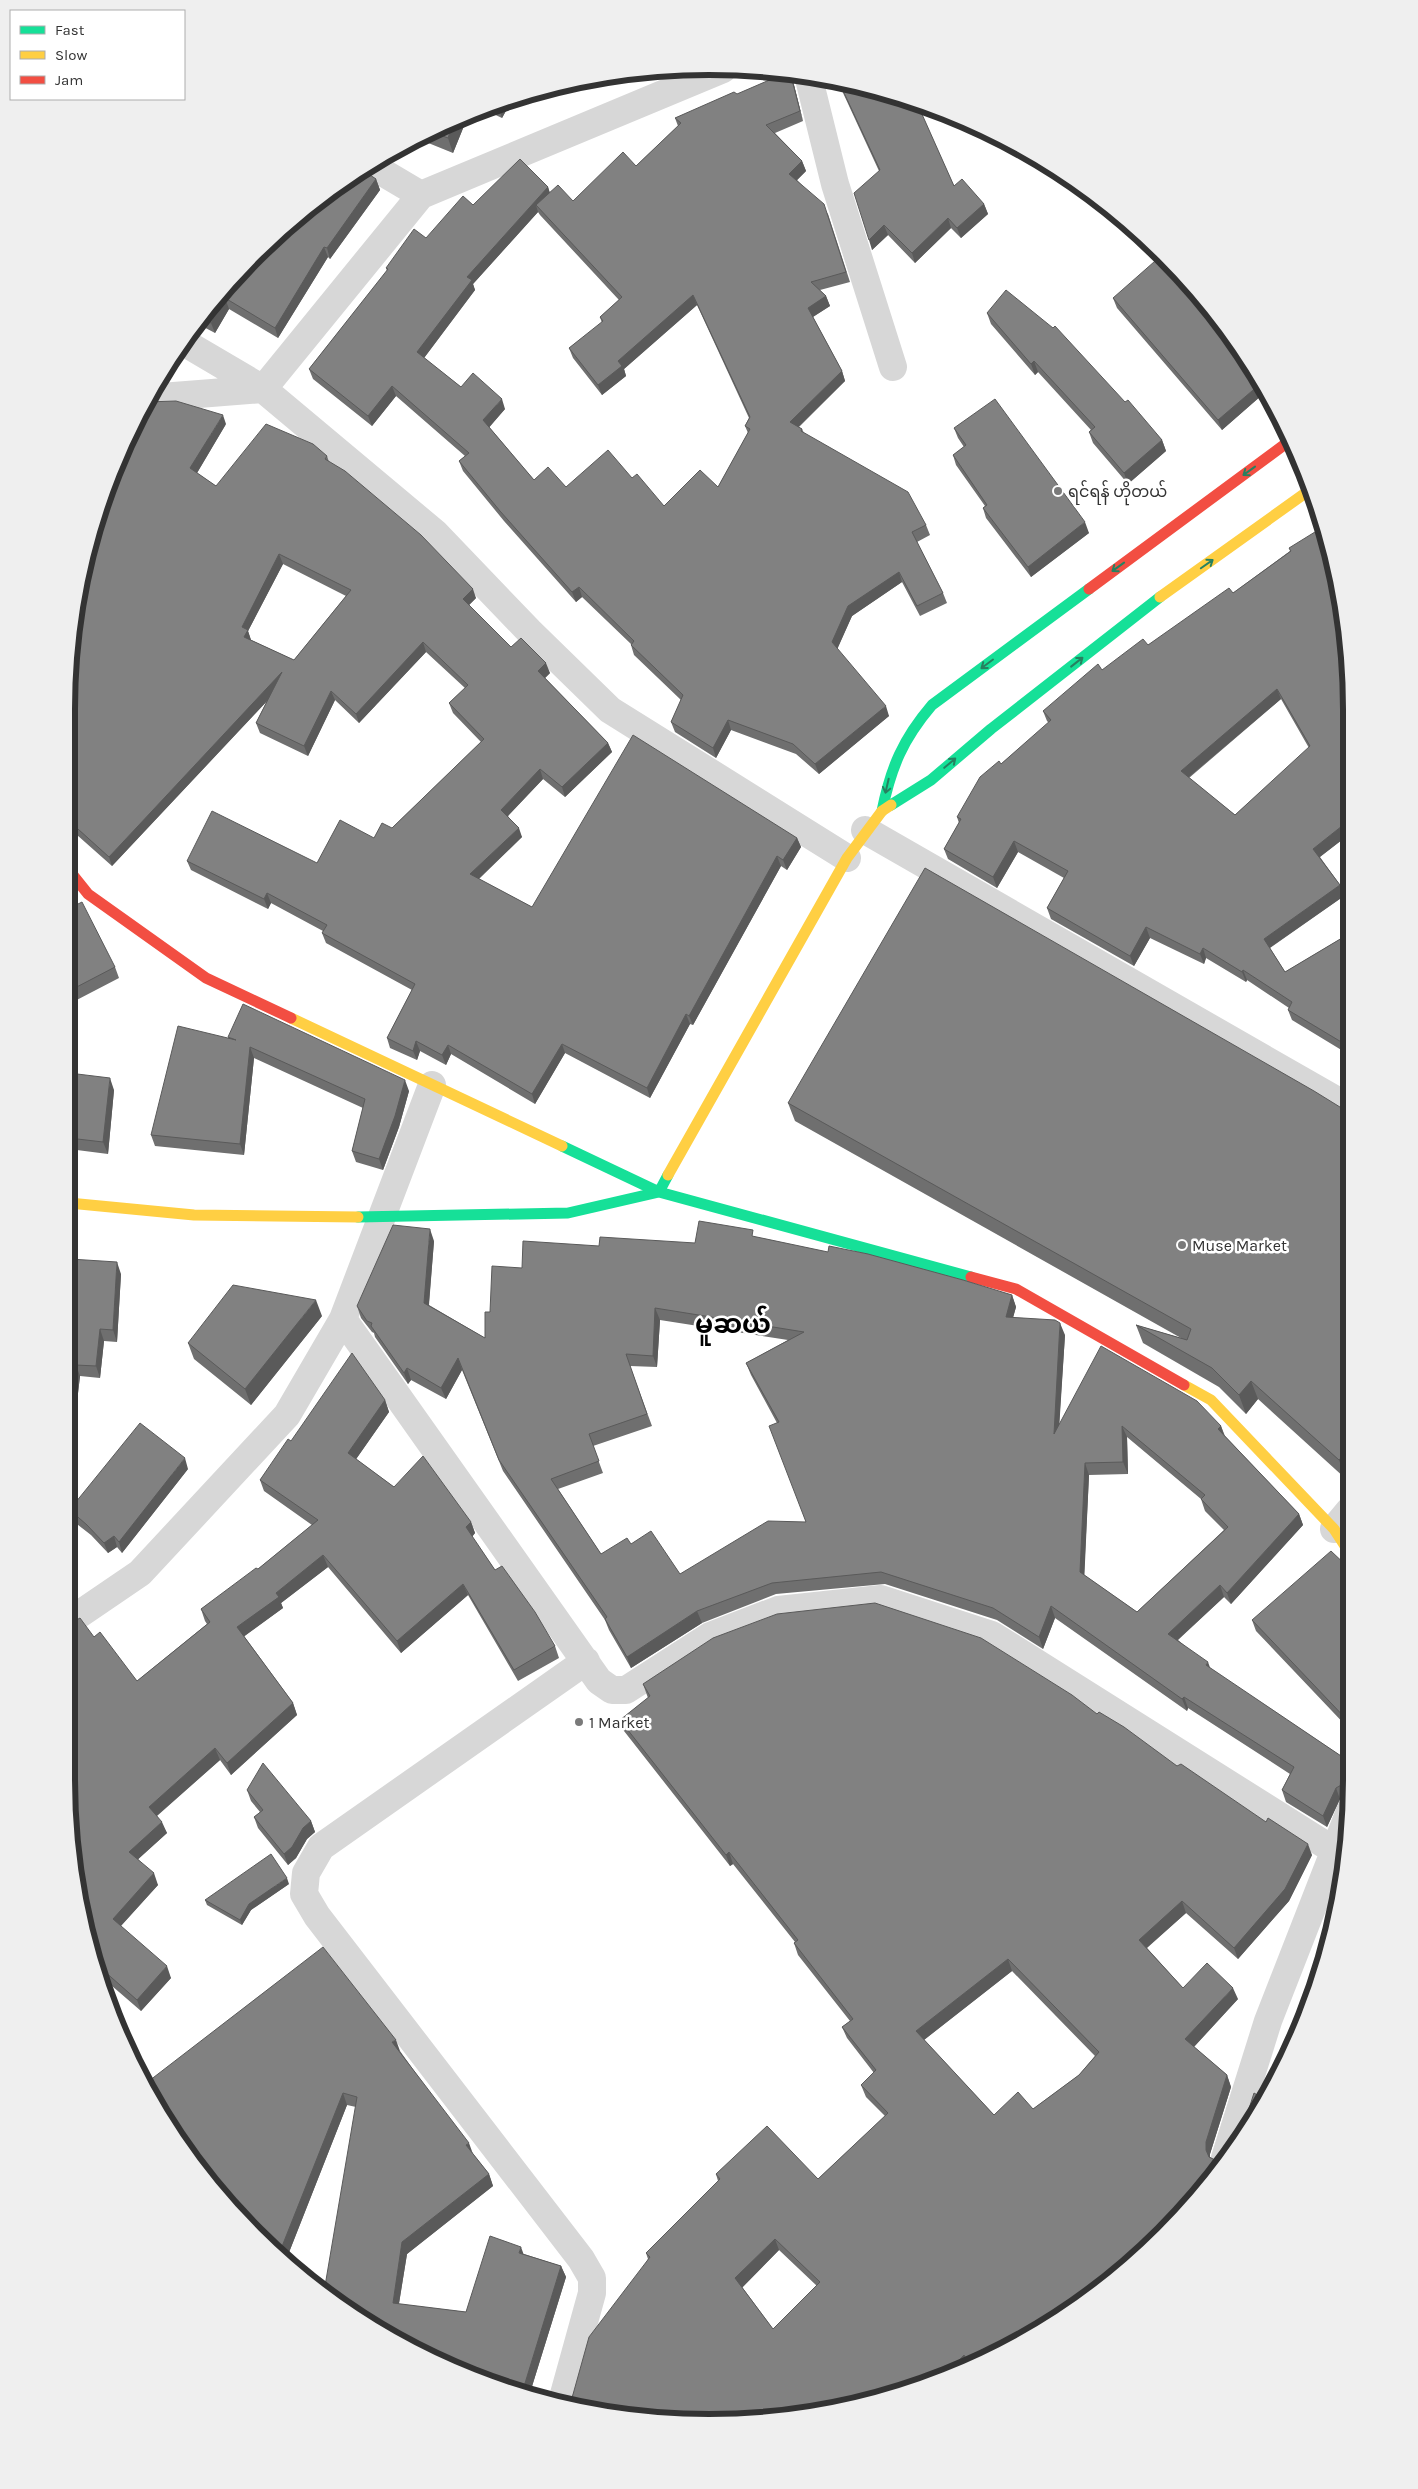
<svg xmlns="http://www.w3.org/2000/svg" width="1418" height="2489" font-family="Karla,'Noto Sans Myanmar',sans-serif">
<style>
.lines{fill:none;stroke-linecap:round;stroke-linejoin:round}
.street{stroke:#d7d7d7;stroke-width:28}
.fast{stroke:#16e098;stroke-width:11}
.slow{stroke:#ffcf43;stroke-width:11}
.jam{stroke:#f24e42;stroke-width:11}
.wall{fill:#6f6f6f;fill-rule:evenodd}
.shaded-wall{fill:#5a5a5a}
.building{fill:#818181;stroke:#5a5a5a;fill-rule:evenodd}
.oneway{stroke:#268160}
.poi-dot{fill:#7a7a7a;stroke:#fff;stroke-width:2}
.labels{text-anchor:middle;stroke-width:5;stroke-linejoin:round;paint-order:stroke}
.poi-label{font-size:16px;fill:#333;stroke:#fff;text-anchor:start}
.town-label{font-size:26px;font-weight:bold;fill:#000;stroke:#fff}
.rim{fill:none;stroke:#333;stroke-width:6}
</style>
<rect width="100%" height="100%" fill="#fff"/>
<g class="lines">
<path class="street" d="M808,75L835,184L893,367
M372,166L421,195
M185,343L263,389L435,533L529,631L610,710L847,858
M148,398L263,389L421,195L723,69
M865,830L1348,1107
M343,1319L599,1681L612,1690H626L710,1636L778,1610L881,1599L992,1635L1335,1851
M1334,1529L1349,1511
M71,1620L140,1573L287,1415L343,1319L432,1085
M1225,2158L1268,2021L1350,1811
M561,2405L592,2293V2278L581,2259L317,1916L304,1894L306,1873L321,1847L586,1661"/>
<path class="fast" d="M891,805L931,780L991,729L1160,597
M882,811C891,767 903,739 932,705L1089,589
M562,1146L659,1192L971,1277
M358,1217L568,1213L659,1192L668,1175"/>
<path class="slow" d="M1160,597L1311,489
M291,1018L562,1146
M668,1175L847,858L882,811L891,805
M69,1203L194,1215L358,1217
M1184,1385L1211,1400L1334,1529L1349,1552"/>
<path class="jam" d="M1089,589L1288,442
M68,869L88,894L206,978L291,1018
M971,1277L1016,1289L1184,1385"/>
</g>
<path class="wall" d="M793,81L803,121L775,133L802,161L806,171L797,180L828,214L850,282L820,290L826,296L830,306L813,317L842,371L845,381L799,427L802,429L804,433L926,525L930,535L917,542L943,593L947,603L920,616L902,582L852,616L837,649L889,716L819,774L796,754L731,730L716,758L675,732L671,722L681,700L634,655L631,645V644L582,597L576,602L504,521L463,471L459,461L465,456L396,396L372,426L313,379L309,369L387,271L386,268L426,238L473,205L548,187L550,193L573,201L636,166L678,126L675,118L737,94ZM538,212L540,215L619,300L600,317L602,323L569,348L573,358L602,395L626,376L624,369L697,305L749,418L745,426L748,433L718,487L664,506L632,478L566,487L534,480L489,427L505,409L461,387L424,358L475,290L473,284Z
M838,82L916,100L933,108L921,113L954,186L984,204L988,214L961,238L951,228L915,263L888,235L872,250L879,171Z
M512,100L502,118L485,110Z
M468,116L453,153L416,138L425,132Z
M376,179L380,190L330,259L328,257L278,338L229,309L215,333L198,324L226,285L245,277Z
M1113,298L1244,352L1270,406L1262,395L1222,430L1117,308Z
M987,313L1125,402L1162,440L1166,451L1128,484L1093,443L1089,432L1091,430L1038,372L1035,375L991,324Z
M226,424L197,473L216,486L327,456L329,462L476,598L469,605L511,647L550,673L545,678L608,743L612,752L565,797L543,779L508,816L522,837L479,879L532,907L797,838L801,847L787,870L781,866L693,1025L690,1024L650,1098L565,1053L535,1104L451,1054L446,1065L420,1051L417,1060L390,1048L387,1038L412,990L326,943L322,933L323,931L271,903L268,909L191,870L187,861L317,863L374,838L392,828L481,742L453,713L449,703L465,688L426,652L359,723L335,700L308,756L260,733L256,723L267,701L112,866L68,827V667L99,524ZM283,564L346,596L294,660L251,640L248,631Z
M954,428L1089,533L1031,577L986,518L983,508L985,506L956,465L953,455L964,447L958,438Z
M1289,548L1346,625L1347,836L1320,857L1340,885L1344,896L1270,948L1285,972L1347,935L1348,1054L1292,1020L1288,1010L1289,1008L1247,980L1246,982L1206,958L1204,964L1150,938L1134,966L1051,919L1047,908L1064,878L1018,852L997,888L948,859L944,849L959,823L957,817L1001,764L1049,723L1047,721L1043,711L1102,670L1148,645L1233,593L1290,551ZM1281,699L1309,748L1235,815L1189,778Z
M68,909L115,967L119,978L69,1004Z
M228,1037L409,1091L399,1127L383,1170L356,1162L352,1151L363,1108L254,1058L244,1155L155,1146L151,1135L228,1039Z
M69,1073L114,1090L108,1154L69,1149Z
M788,1103L1348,1112L1349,1475L1346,1479L1258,1399L1246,1414L1219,1387L1143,1343L1136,1325L1181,1338L795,1121Z
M755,1237L1012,1295L1016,1307L1013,1317L1065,1335L1059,1424L1221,1426L1225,1436L1299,1514L1303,1525L1231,1604L1224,1597L1178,1640L1211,1669L1350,1762V1796H1347L1340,1799L1327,1827L1286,1802L1282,1790L1290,1774L1188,1708L1187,1711L1055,1618L1043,1649L997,1620L885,1584L776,1594L702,1623L631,1668L609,1630L605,1620L503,1471L462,1370L446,1399L411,1380L408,1384L375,1337L374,1333L372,1332L361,1318L357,1306L434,1241L429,1305L485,1338L490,1312L522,1268L599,1246L695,1243ZM660,1320L788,1340L746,1363L751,1375L777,1423L806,1522L680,1574L631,1544L601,1554L558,1489L603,1473L593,1446L652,1426L630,1366L657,1367ZM1127,1437L1201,1499L1205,1511L1224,1530L1137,1612L1084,1575L1089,1475L1128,1474Z
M70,1259L121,1274L117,1342L104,1341L100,1378L80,1376L70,1462Z
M322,1316L251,1405L194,1359L188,1343Z
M385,1400L389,1412L356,1459L394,1487L471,1522L475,1533L472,1537L495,1570L555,1646L559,1658L518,1681L468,1595L401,1653L328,1567L281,1603L283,1608L244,1636L293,1703L297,1715L231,1775L220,1760L157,1816L167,1833L138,1859L158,1885L121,1926L171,1978L141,2011L97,1973L72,1864L94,1637L137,1681L207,1624L205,1621L201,1609L258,1569L312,1525L264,1491L260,1480L291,1441Z
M188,1469L122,1553L117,1547L108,1553L91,1535L73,1521L71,1514V1508Z
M1350,1569V1730L1256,1631L1252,1620Z
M643,1684L1097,1714L1312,1855L1289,1901L1238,1959L1186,1913L1147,1948L1183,1988L1238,1999L1194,2047L1227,2075L1231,2087L1210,2154V2157L1217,2161L1031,2336L955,2374L567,2405L648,2259L646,2253L718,2181L716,2174L818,2179L885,2116L866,2097L861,2085L874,2073L847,2038L842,2027L850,2021L798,1955L794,1943L795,1942L733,1864L730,1866L624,1731L620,1720L648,1698ZM1012,1971L1095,2056L1079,2075L1033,2109L994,2115L924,2040ZM779,2250L817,2286L773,2329L742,2287Z
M247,1790L311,1821L315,1832L307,1839L296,1858L288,1865L258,1828L254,1817L260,1812L251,1801Z
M289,1884L251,1910L242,1925L207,1905L205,1900Z
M400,2051L473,2154L489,2174L493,2186L407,2254L399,2304L466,2312L524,2254L561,2266L566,2277L529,2396L352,2314L356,2107L347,2105L286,2260L255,2235L199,2171Z"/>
<path class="shaded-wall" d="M790,72L793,81L803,121L800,111Z
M512,100L502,118L498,105Z
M468,116L453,153L448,138L454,121Z
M802,161L806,171L793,184L789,174Z
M376,179L380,190L330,259L327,248Z
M548,187L551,197L536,205L538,212L473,284L475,290L421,362L417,352L467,277Z
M984,204L988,214L961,238L957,228Z
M948,218L951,228L915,263L912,253Z
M884,225L888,235L872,250L869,240Z
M324,247L328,257L278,338L275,328Z
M693,295L697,305L624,369L626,376L602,395L598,385L618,361Z
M826,296L830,306L811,318L808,308Z
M225,298L229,309L215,333L211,323Z
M1034,361L1038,372L1035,375L1031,364Z
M842,371L845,381L793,432L790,422Z
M1259,385L1262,395L1222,430L1218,420Z
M392,386L396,396L372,426L368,416Z
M502,399L505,409L487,430L483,420Z
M223,415L226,424L194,478L190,468Z
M1162,440L1166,451L1128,484L1124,473Z
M1085,522L1089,533L1031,577L1028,567Z
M279,554L283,564L248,631L251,640L248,647L242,627Z
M899,572L902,582L852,616L836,652L832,642L848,606Z
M579,587L582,597L576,602L572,592Z
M473,589L476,598L466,608L463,599Z
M423,642L426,652L359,723L356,714Z
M546,663L550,673L542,681L538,671Z
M282,672L285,682L112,866L109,857Z
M1277,689L1281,699L1184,781L1181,771Z
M331,691L335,700L308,756L304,746Z
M886,706L889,716L819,774L815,764Z
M728,720L731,730L716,758L713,748Z
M608,743L612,752L565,797L562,787Z
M540,769L543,779L505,819L501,810Z
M1347,822V836L1317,859L1313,849Z
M519,828L522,837L473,884L470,874Z
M797,838L801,847L787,870L783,860Z
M1014,841L1018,852L997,888L993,877Z
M777,856L781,866L693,1025L689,1016Z
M1340,885L1344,896L1268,949L1264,939Z
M267,893L271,903L268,909L264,899Z
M1146,927L1150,938L1134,966L1130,956Z
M1203,948L1206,958L1204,964L1200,954Z
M1243,970L1247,980L1246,982L1242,972Z
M686,1014L690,1024L650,1098L647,1088Z
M416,1041L420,1051L417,1060L413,1051Z
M562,1044L565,1053L535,1104L532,1094Z
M448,1045L451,1054L446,1065L442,1055Z
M250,1047L254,1058L244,1155L240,1144Z
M110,1078L114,1090L108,1154L103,1142Z
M405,1080L409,1091L399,1127L383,1170L379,1159Z
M430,1229L434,1241L428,1314L424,1303Z
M117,1262L121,1274L117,1342L113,1330Z
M1012,1295L1016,1307L1010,1329L1006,1317Z
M316,1300L322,1316L251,1405L245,1389Z
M655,1308L660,1320L657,1367L653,1356Z
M1060,1323L1065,1335L1058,1446L1054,1434Z
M100,1329L104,1341L100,1378L96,1366Z
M458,1358L462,1370L446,1399L441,1388Z
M76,1365L80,1376L70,1462V1414Z
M407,1368L411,1380L408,1384L404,1373Z
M1251,1381L1258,1399L1246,1414L1239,1395Z
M385,1400L389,1412L352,1465L348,1453Z
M1122,1426L1127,1437L1128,1474L1123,1462Z
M1221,1426L1225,1438L1218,1429Z
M1349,1449V1475L1346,1479L1339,1460Z
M185,1458L188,1469L122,1553L119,1542Z
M1085,1463L1089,1475L1084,1584L1080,1572Z
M1299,1514L1303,1525L1231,1604L1227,1593Z
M471,1522L475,1533L470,1539L466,1527Z
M114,1536L117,1547L108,1553L104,1543Z
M323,1555L328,1567L281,1603L283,1608L242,1638L237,1627L276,1593Z
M463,1584L468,1595L401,1653L397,1641Z
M1220,1585L1224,1597L1172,1645L1168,1634Z
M1051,1606L1055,1618L1043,1649L1039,1637Z
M697,1611L702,1623L631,1668L627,1657Z
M1208,1662L1212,1673L1206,1665Z
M1184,1697L1188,1708L1187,1711L1182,1699Z
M293,1703L297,1715L231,1775L227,1763Z
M215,1748L220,1760L153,1819L149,1807Z
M1336,1788L1340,1799L1327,1827L1323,1816Z
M311,1821L315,1832L307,1839L296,1858L288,1865L284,1854L303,1828Z
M162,1822L167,1833L134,1863L129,1852Z
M1308,1844L1312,1855L1289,1901L1238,1959L1234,1948Z
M729,1852L733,1864L730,1866L726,1855Z
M154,1873L158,1885L117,1930L113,1919Z
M287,1878L289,1884L251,1910L242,1925L240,1920L249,1904Z
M1182,1901L1186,1913L1143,1951L1139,1940Z
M1008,1959L1012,1971L920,2043L916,2031Z
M167,1966L171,1978L141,2011L137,2000Z
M1233,1988L1238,1999L1190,2051L1185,2039Z
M396,2040L400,2051L396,2054L392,2042Z
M1227,2075L1231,2087L1210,2154V2162L1206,2150V2142Z
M343,2093L347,2105L286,2260L279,2254Z
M469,2143L473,2154L466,2145Z
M489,2174L493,2186L407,2254L397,2315L393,2303L402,2242Z
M1198,2195L1192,2204L1160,2236L1157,2227Z
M775,2239L779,2250L740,2290L735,2278Z
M521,2247L525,2258L519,2253Z
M561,2266L566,2277L529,2396L522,2393Z
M964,2355L969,2367L955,2374L942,2378Z"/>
<path class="building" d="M788,72H790L800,111L766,125L802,161L789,174L824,204L846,272L811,282L826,296L808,308L842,371L790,422L802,429L801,431L908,492L926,525L912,532L943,593L917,606L899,572L848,606L832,642L886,706L815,764L793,744L728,720L713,748L671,722L683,695L631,645L634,641L579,587L572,592L500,511L459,461L469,453L392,386L368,416L309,369L388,269L386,268L414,229L426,238L463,196L473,205L520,159L548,187L467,277L472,280L417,352L461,387L473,373L502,399L483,420L534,480L548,467L566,487L608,450L632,478L637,474L664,506L700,470L718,487L750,429L745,426L750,417L693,295L618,361L622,366L598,385L569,348L603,321L600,317L622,297L536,205L558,185L573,201L623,152L636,166L681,123L675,118L734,92L737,94Z
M839,82L916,100L920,102L917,103L954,186L962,179L984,204L957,228L948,218L912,253L884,225L869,240L854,193L880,170Z
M454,121L448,138L430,131Z
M364,171L376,179L327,248L324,247L275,328L225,298L211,323L202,318L226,285L239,273L245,277L259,254L318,199Z
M1163,254L1244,352L1262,390L1259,385L1218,420L1113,298Z
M1006,290L1053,328L1055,326L1125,402L1128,400L1162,440L1124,473L1089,432L1095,427L1034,361L1031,364L987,313Z
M995,399L1085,522L1028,567L983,508L987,505L953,455L966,445L954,428Z
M176,401L223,415L190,468L216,486L266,424L313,444L327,456L325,459L345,471L421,535L473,589L463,599L511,647L521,638L546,663L538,671L608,743L562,787L540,769L501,810L519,828L470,874L532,907L633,735L797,838L783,860L777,856L689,1016L686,1014L647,1088L562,1044L532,1094L448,1045L442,1055L416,1041L413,1051L387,1038L415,984L322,933L327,925L267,893L264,899L187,861L212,811L317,863L340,820L374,838L382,823L392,828L484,739L449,703L468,685L423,642L356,714L331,691L304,746L256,723L282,672L109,857L68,820V667L96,525L99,524L97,519L100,503L146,402ZM279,554L351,590L294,660L244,637L248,630L242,627Z
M1323,527L1346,625L1347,748L1342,751L1347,757V822L1313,849L1340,885L1264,939L1285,972L1347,935L1348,1046L1288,1010L1292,1002L1243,970L1242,972L1203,948L1200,954L1146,927L1130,956L1047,908L1068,871L1014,841L993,877L944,849L961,819L957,817L980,777L999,761L1001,764L1051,720L1043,711L1098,664L1102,670L1143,639L1148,645L1229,588L1233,593L1291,551L1289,548ZM1277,689L1310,746L1235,815L1181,771Z
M925,868L1314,1091L1348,1112L1349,1449L1339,1460L1251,1381L1239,1395L1212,1368L1136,1325L1187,1340L1191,1329L788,1103Z
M82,902L115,967L69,991L68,909Z
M243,1004L405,1080L395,1116L379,1159L352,1151L365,1099L250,1047L240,1144L151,1135L178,1026L236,1040L228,1037Z
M69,1073L110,1078L103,1142L69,1138Z
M699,1221L753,1230L752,1236L828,1252L829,1246L868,1254L963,1280L1012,1295L1006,1317L1055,1320L1060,1323L1054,1434L1101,1346L1197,1401L1221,1426L1218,1429L1299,1514L1227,1593L1220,1585L1168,1634L1208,1662L1206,1665L1350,1762V1785L1343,1784L1336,1788L1323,1816L1282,1790L1294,1767L1184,1697L1182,1699L1051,1606L1039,1637L993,1608L881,1572L772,1583L697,1611L627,1657L605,1619L607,1617L499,1460L458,1358L441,1388L407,1368L404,1373L371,1326L372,1323L367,1321L357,1306L393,1225L430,1229L424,1303L485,1338V1312H490L492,1266L522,1268L523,1241L599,1246L600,1237L695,1243ZM655,1308L804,1332L746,1363L779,1422L769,1426L806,1522L768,1521L680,1574L651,1531L631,1544L627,1538L601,1554L551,1479L599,1461L589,1434L647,1414L626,1354L653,1356ZM1122,1426L1205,1495L1201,1499L1228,1527L1137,1612L1080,1572L1085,1463L1123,1462Z
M70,1259L117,1262L113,1330L100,1329L96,1366L76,1365L70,1414Z
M233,1285L316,1300L245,1389L188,1343Z
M352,1353L385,1400L348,1453L394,1487L423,1456L471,1522L466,1527L495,1570L502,1566L535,1612L555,1646L514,1670L463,1584L397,1641L323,1555L276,1593L279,1597L237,1627L293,1703L227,1763L215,1748L149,1807L162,1822L129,1852L154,1873L113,1919L167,1966L137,2000L95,1963L72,1864L71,1623L80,1618L94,1637L100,1632L137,1681L210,1622L201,1609L256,1568L258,1569L318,1520L260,1480L288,1439L291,1441Z
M140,1423L185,1458L119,1542L114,1536L104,1543L87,1525L71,1511V1508Z
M1331,1551L1350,1569V1723L1252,1620Z
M875,1603L981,1638L1072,1695L1097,1714L1099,1712L1124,1727L1177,1766L1181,1764L1266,1822L1268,1818L1308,1844L1285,1889L1234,1948L1182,1901L1139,1940L1183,1988L1207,1963L1233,1988L1185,2039L1227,2075L1206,2142V2150L1209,2157L1217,2161H1223L1198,2195L1157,2227L1166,2230L1133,2263L1031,2336L971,2366L964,2355L942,2378L835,2410L751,2421L625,2417L566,2405H567L572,2398L589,2337L650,2257L646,2253L720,2179L716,2174L767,2126L818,2179L888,2113L861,2085L876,2070L842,2027L853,2019L794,1943L798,1940L729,1852L726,1855L620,1720L650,1696L643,1684L713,1638L777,1614ZM1008,1959L1099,2052L1079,2075L1033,2109L1018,2092L994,2115L916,2031ZM775,2239L820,2282L773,2329L735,2278Z
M263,1763L311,1821L303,1828L292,1847L284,1854L254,1817L263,1810L247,1790Z
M271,1854L287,1878L249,1904L240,1920L205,1900Z
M323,1947L396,2040L392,2042L469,2143L466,2145L489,2174L402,2242L393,2303L466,2312L490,2236L521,2247L519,2253L561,2266L522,2393L425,2357L352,2314L324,2292L357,2097L343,2093L279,2254L255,2235L199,2171L145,2084Z
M1254,2093L1266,2100L1240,2137Z"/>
<defs><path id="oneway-shaft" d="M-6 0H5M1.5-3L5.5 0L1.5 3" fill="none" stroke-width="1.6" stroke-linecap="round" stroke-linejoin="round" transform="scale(1.25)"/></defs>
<g class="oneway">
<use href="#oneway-shaft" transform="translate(1249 471) rotate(144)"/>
<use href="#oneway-shaft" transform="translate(1207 564) rotate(-35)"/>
<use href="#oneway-shaft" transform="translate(1118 567) rotate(144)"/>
<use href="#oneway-shaft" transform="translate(1077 662) rotate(-38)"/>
<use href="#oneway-shaft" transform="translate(987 664) rotate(143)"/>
<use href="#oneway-shaft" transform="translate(950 763) rotate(-40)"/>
<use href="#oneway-shaft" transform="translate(887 786) rotate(103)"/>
</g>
<g class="poi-dot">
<circle cx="1058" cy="491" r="5"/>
<circle cx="1182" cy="1245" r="5"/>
<circle cx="579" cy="1722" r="5"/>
</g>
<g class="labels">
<g class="poi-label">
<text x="1068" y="497">ရင်ရန် ဟိုတယ်</text>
<text x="1192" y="1251">Muse Market</text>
<text x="589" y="1728">1 Market</text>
</g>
<g class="town-label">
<text x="733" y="1333">မူဆယ်</text>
</g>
</g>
<path d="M0 0H1418V2489H0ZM709 75H709A634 634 0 0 1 1343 709V1780A634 634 0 0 1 709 2414H709A634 634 0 0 1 75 1780V709A634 634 0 0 1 709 75Z" fill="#efefef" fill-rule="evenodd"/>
<path class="rim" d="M709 75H709A634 634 0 0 1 1343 709V1780A634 634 0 0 1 709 2414H709A634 634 0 0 1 75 1780V709A634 634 0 0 1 709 75Z"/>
<rect x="10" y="10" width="175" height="90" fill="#ffffff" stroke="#adadad"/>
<rect x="20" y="26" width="25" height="8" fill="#16e098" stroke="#adadad"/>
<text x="55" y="35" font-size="15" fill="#333333">Fast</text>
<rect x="20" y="51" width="25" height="8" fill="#ffcf43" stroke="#adadad"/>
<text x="55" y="60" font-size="15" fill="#333333">Slow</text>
<rect x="20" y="76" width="25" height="8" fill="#f24e42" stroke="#adadad"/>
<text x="55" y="85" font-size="15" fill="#333333">Jam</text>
</svg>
